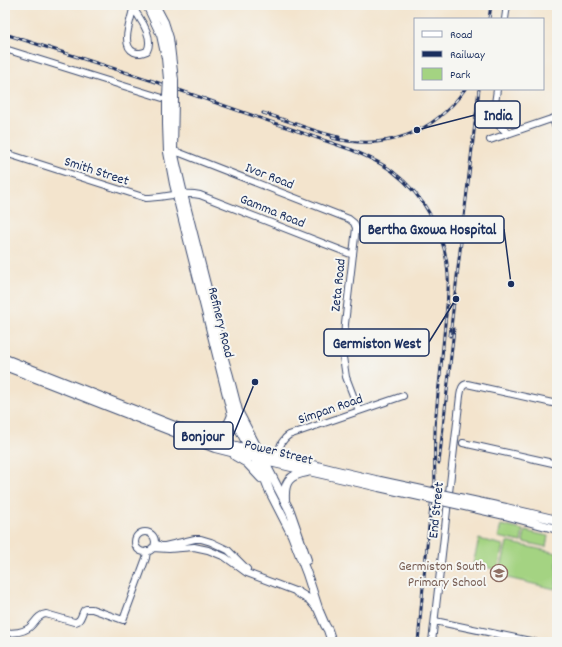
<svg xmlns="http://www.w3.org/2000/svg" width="562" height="647" font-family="Dekko,sans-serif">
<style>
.green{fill:#a4d382;stroke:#608170}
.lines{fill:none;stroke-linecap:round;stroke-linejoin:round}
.minor-casing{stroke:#3b4a6f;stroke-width:8}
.major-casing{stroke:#3b4a6f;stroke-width:10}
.minor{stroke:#fff;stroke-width:6}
.major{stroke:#fff;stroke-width:8}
.rail-casing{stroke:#1b2f5e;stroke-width:3}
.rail{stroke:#f6f6f2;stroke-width:1.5;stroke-dasharray:4.5;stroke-linecap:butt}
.major-bridge-casing{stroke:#3b4a6f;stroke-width:10;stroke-linecap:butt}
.major-bridge{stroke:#fff;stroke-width:8}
.labels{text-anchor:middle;stroke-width:4;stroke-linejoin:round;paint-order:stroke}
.street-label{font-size:14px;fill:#1b2f5e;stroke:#f6f6f2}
.education-label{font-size:14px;fill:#785e54;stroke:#f6f6f2;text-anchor:end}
.leader{fill:none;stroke:#1b2f5e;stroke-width:1.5}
.callout-dot{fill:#1b2f5e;stroke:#f6f6f2;stroke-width:1.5}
.callout{fill:#f6f6f2;stroke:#1b2f5e;stroke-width:1.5}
.callout-label{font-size:15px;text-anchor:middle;font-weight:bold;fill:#1b2f5e}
</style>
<rect width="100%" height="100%" fill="#f6f6f2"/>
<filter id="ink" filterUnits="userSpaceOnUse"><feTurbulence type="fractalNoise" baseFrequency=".025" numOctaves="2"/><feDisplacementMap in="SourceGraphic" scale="8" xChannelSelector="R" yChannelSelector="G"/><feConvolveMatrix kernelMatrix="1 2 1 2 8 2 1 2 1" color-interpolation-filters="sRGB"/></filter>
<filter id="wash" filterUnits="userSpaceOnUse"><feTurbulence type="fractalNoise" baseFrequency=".012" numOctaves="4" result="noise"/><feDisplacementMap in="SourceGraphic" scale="16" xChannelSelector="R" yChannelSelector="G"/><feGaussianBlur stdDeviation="0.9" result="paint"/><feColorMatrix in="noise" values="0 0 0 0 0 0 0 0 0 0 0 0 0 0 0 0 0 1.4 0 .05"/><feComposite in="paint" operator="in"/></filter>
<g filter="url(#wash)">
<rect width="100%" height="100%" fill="#f3e4cd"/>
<path class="green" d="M501,525L523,530L521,542L498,537Z
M525,531L548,536L546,547L523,542Z
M479,539L503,545L498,570L473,564Z
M507,542L557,553V579L555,589L499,576Z"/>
</g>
<g filter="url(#ink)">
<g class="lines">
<defs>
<path id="minor" d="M133,5C134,10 136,12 139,17C145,26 153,40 147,51C142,53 139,54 134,52C120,46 131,20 133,9
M505,19L507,5
M5,49L169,100
M497,89C495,109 488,122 509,133
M553,119L557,131
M490,140L557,117
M170,151H173L180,153L349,219L354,223L356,228L345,324L343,357L346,377L359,411
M5,153L146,198C164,198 182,191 200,195L353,255
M463,443L557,464
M277,456C280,447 281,440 289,435L403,396
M135 542a10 10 0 1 1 20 0a10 10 0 1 1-20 0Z
M155,543L161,546H165L195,539H201L211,542L228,550L247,569
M152,548L169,549L194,547L208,550L225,557L247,573L300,593
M435,621L535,642
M5,633C12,633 21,633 27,629C35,625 36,615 46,614L74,622C81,622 81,615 84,610L86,609H92L123,620L146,558L147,551
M432,642L460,396C461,391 461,385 467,384L557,404"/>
<path id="major" d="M147,5L161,35L166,58L168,79
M155,5L164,22L169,38L174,80
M167,96V124L168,152L174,184L232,415L265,479L270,492L292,535L307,574L319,611L325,625L328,630L332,642
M174,99L173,151L183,194L213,312L219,342L229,376L238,411L290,511L307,560
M5,359L119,404L182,429L216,441L337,471L380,481
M5,366L215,448L274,463L379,487
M204,434C220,437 227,429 232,415
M235,456L247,463L261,478
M285,499C284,482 289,475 307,472
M506,508L557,520
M505,515L557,529
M297,592L310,600L316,607"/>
</defs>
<use href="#minor" class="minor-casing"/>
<use href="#major" class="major-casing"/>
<use href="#minor" class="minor"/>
<use href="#major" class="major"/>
<defs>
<path id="rail" d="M489,19L491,5
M5,34L153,81L352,150C366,156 380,162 392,171C425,196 446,234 448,275C449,291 447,308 445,324C443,347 441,370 438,393C437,406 435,419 435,433C434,453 435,473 435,493
M263,113C288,120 313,132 339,137
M332,138C385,151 434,134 465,89
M450,336L479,89
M439,463L454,329
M418,642L425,565L433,487"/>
</defs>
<use href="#rail" class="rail-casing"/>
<use href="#rail" class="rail"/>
<defs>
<path id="major-bridge" d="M174,80V99
M167,96L168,79
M380,481L506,508
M379,487L505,515"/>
</defs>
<use href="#major-bridge" class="major-bridge-casing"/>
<use href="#major-bridge" class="major-bridge"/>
</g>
</g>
<defs>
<symbol id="school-ring" viewBox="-11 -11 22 22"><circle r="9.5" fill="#f6f6f2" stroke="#8d6e63" stroke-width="1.5"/><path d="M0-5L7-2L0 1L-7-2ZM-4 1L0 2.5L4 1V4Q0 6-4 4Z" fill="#8d6e63"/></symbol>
</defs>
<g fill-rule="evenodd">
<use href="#school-ring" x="489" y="563" width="20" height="20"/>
</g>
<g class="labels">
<g class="street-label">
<text transform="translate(97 170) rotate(18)" y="5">Smith Street</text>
<text transform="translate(270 175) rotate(21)" y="5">Ivor Road</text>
<text transform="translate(273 210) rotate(22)" y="5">Gamma Road</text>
<text transform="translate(337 285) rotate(-84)" y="5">Zeta Road</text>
<text transform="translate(222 322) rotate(76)" y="5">Refinery Road</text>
<text transform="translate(330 408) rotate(-19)" y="5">Simpan Road</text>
<text transform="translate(279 451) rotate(14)" y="5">Power Street</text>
<text transform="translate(435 510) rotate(-84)" y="5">End Street</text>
</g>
<g class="education-label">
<text x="486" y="570">Germiston South<tspan x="486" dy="16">Primary School</tspan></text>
</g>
</g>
<path class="leader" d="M417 130L475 115M511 284L504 229M456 299L429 342M255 382L233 436"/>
<g class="callout-dot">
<circle cx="417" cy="130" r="4"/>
<circle cx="511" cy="284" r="4"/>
<circle cx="456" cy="299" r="4"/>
<circle cx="255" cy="382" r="4"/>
</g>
<g class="callout">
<rect x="475" y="101" width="45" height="27" rx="4"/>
<rect x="360" y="216" width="144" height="27" rx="4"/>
<rect x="324" y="329" width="105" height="27" rx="4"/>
<rect x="174" y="422" width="59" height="27" rx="4"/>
</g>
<g class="callout-label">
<text x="498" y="120">India</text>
<text x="432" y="234">Bertha Gxowa Hospital</text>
<text x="377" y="348">Germiston West</text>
<text x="203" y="441">Bonjour</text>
</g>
<rect width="562" height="647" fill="none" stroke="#f6f6f2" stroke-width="20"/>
<rect x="414" y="18" width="130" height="72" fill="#f6f6f2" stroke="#9ea6b7"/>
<rect x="422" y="31" width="20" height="6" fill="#ffffff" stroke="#9ea6b7"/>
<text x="450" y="38" font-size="12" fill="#1b2f5e">Road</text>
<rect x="422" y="51" width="20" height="6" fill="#1b2f5e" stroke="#9ea6b7"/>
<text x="450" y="58" font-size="12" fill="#1b2f5e">Railway</text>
<rect x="422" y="68" width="20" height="12" fill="#a4d382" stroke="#9ea6b7"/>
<text x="450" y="78" font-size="12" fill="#1b2f5e">Park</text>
</svg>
